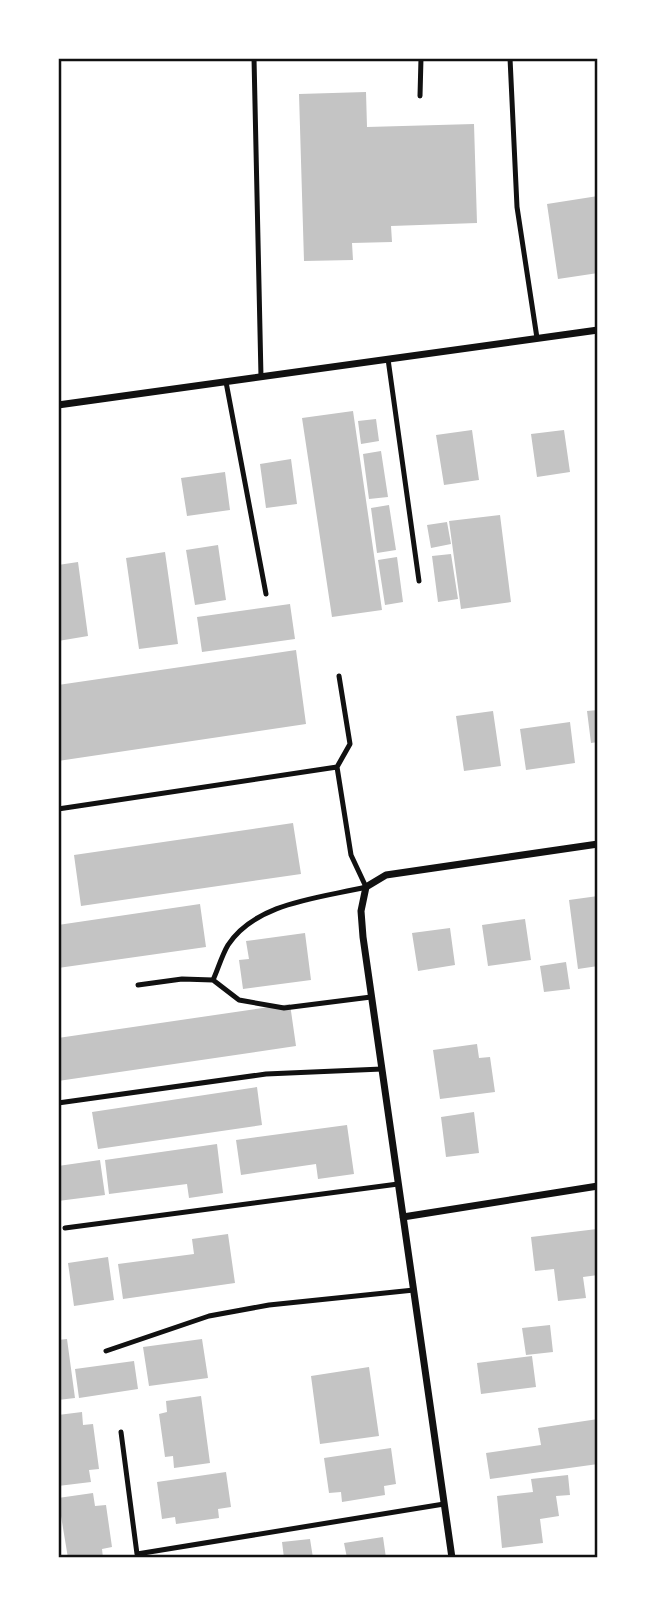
<svg xmlns="http://www.w3.org/2000/svg" width="656" height="1616" font-family="'Space Grotesk',sans-serif">
<style>
.building{fill:#c4c4c4}
.lines{fill:none;stroke-linecap:round;stroke-linejoin:round}
.service{stroke:#111;stroke-width:5}
.minor{stroke:#111;stroke-width:7}
.neatline{fill:none;stroke:#111;stroke-width:2.5}
</style>
<rect width="100%" height="100%" fill="#fff"/>
<path class="building" d="M366,92L367,127L474,124L477,223L391,226L392,242L352,243L353,260L304,261L299,94Z
M598,196V273L558,279L547,204Z
M353,411L382,610L332,617L302,418Z
M376,419L379,441L361,444L358,421Z
M472,430L479,480L444,485L436,435Z
M564,430L570,472L537,477L531,434Z
M381,451L388,497L369,499L363,454Z
M291,459L297,504L266,508L260,464Z
M225,472L230,510L187,516L181,478Z
M389,505L396,550L377,553L371,508Z
M500,515L511,602L461,609L449,521Z
M447,522L451,544L431,548L427,525Z
M218,545L226,600L195,605L186,550Z
M165,552L178,644L139,649L126,558Z
M451,554L458,599L438,602L432,556Z
M397,557L403,602L385,605L378,560Z
M78,562L88,636L58,641V565Z
M290,604L295,639L202,652L197,617Z
M296,650L306,724L58,761V685Z
M598,710V742L591,743L587,711Z
M493,711L501,766L464,771L456,716Z
M570,722L575,763L526,770L520,729Z
M293,823L301,874L81,906L74,855Z
M598,896V966L578,969L569,900Z
M200,904L206,947L58,968V925Z
M525,919L531,960L488,966L482,925Z
M450,928L455,965L418,971L412,933Z
M305,933L311,980L243,989L239,960L249,959L246,941Z
M566,962L570,989L544,992L540,966Z
M290,1004L296,1046L58,1081V1038Z
M477,1044L479,1058L490,1057L495,1092L440,1099L433,1050Z
M257,1087L262,1125L98,1149L92,1112Z
M474,1112L479,1153L446,1157L441,1117Z
M347,1125L354,1174L318,1179L316,1164L241,1175L236,1140Z
M217,1144L223,1193L189,1198L187,1184L109,1194L105,1160Z
M100,1160L105,1195L58,1201V1166Z
M597,1229L598,1275L583,1277L586,1298L558,1301L554,1269L535,1271L531,1237Z
M228,1234L235,1283L123,1299L118,1264L194,1254L192,1239Z
M108,1257L114,1300L74,1306L68,1263Z
M550,1325L553,1352L526,1355L522,1328Z
M67,1339L75,1398L58,1400V1340Z
M202,1339L208,1378L149,1386L143,1347Z
M532,1356L536,1387L481,1394L477,1363Z
M134,1361L138,1389L79,1398L75,1369Z
M369,1367L379,1436L320,1444L311,1376Z
M201,1396L210,1463L174,1468L173,1456L165,1457L159,1414L167,1412L166,1401Z
M82,1412L83,1425L93,1424L99,1469L89,1470L91,1482L58,1486V1415Z
M598,1419V1464L490,1479L486,1453L541,1445L538,1428Z
M391,1448L396,1484L384,1486L385,1495L342,1502L341,1492L329,1493L324,1458Z
M226,1472L231,1507L218,1509L219,1518L176,1524L175,1517L162,1519L157,1482Z
M568,1475L570,1495L556,1496L559,1516L540,1519L543,1543L502,1548L497,1496L533,1492L531,1479Z
M93,1493L95,1506L106,1505L112,1547L102,1549L103,1558H68L58,1498Z
M383,1537L386,1558H347L344,1543Z
M310,1539L313,1558H284L282,1542Z"/>
<g class="lines">
<path class="service" d="M254,58L261,377
M510,58L517,207L537,338
M420,96L421,58
M388,359L419,581
M226,382L266,594
M337,767L350,744L339,676
M58,809L337,767L351,855L366,887C321,898 256,902 228,945C222,955 218,969 213,980
M138,985L182,979L213,980L239,1000L284,1008L371,997
M58,1103L266,1074L382,1069
M65,1228L398,1184
M106,1351L209,1316L269,1305L414,1290
M121,1432L137,1554L444,1504"/>
<path class="minor" d="M58,405L598,330
M403,1217L598,1186
M452,1558L363,937L361,911L366,887L386,875L598,844"/>
</g>
<rect width="656" height="1616" fill="none" stroke="#ffffff" stroke-width="119"/>
<rect x="60" y="60" width="536" height="1496" class="neatline"/>
</svg>
